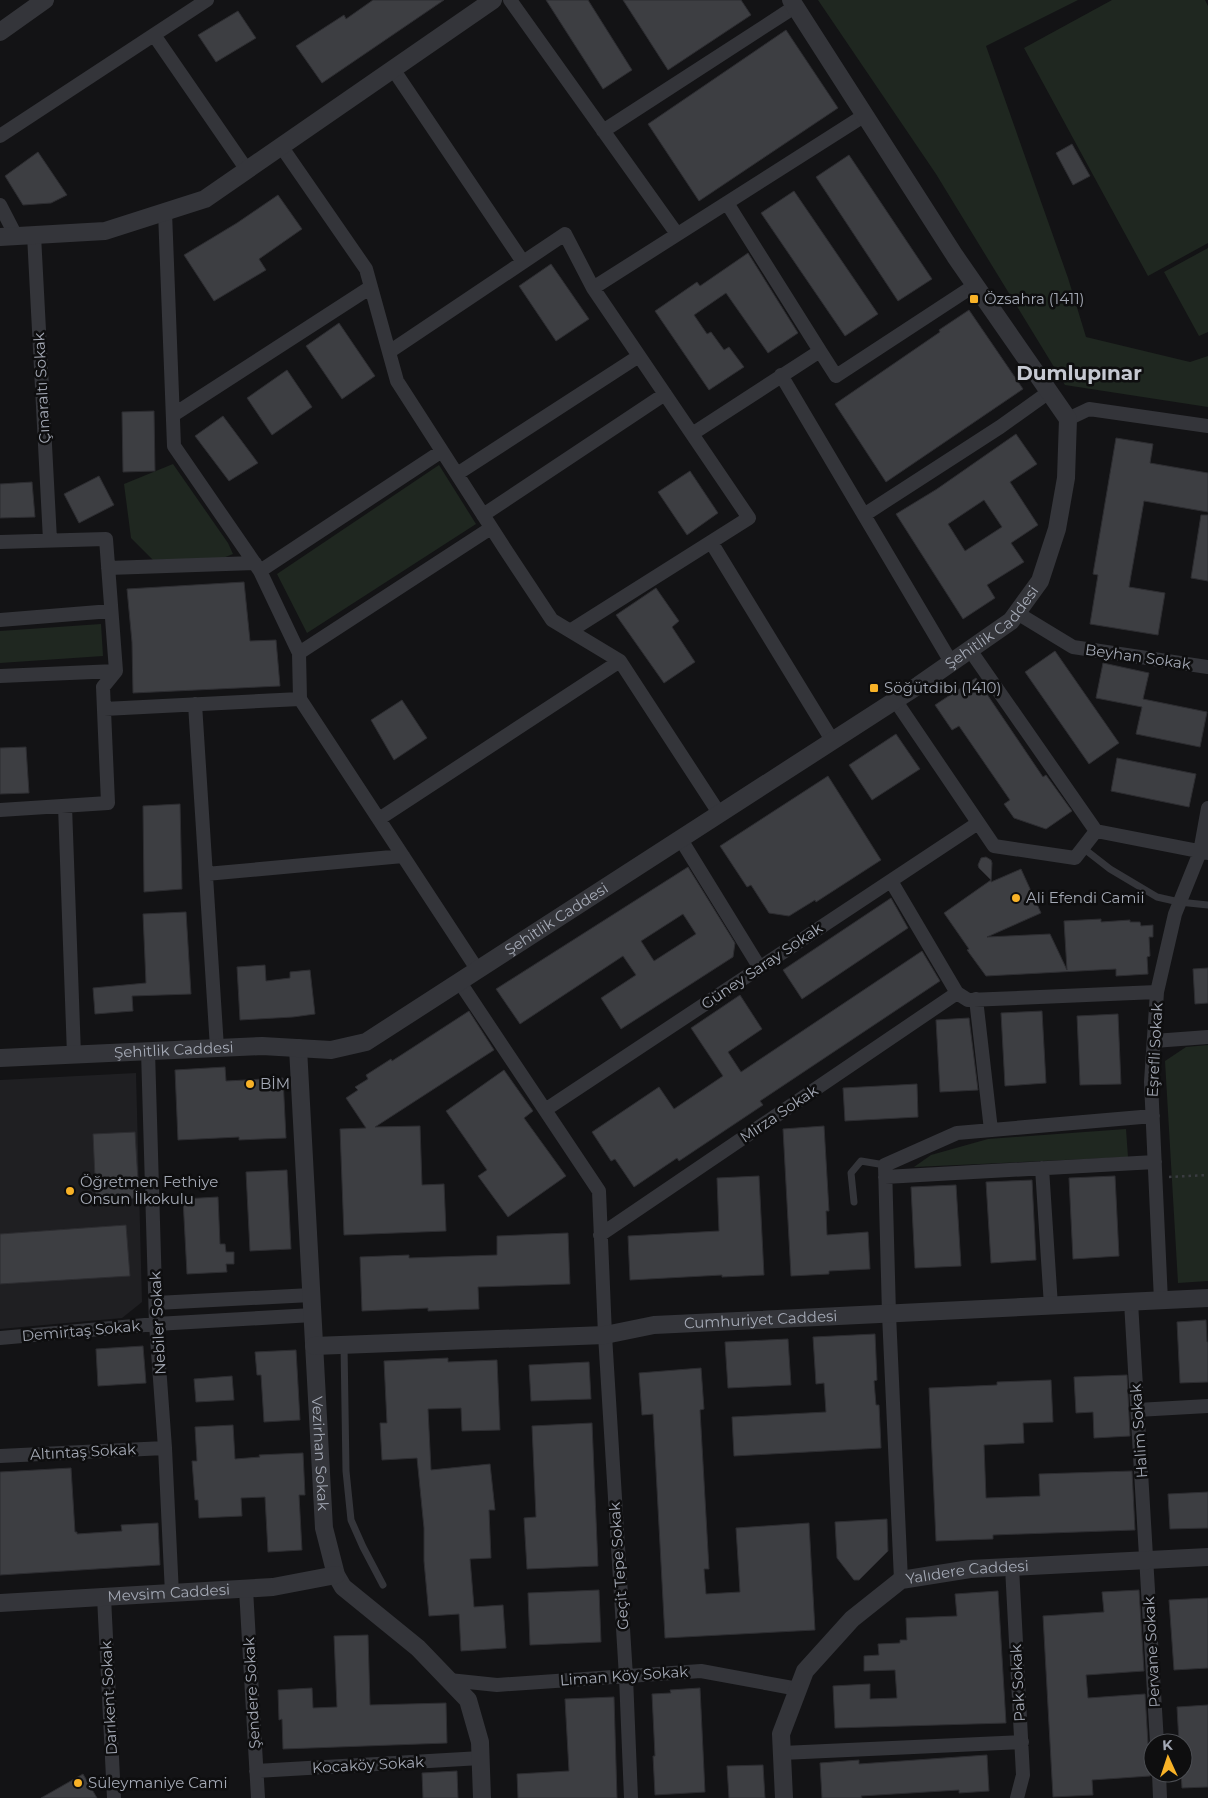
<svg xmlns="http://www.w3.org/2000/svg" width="1208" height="1798" font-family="Montserrat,sans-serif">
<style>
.built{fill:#1f1f22}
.green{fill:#1f2720}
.building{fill:#3d3e42;stroke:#2d2d31;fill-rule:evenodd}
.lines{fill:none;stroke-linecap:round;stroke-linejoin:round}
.path{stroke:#3a3c41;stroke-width:2.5;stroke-dasharray:2.5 4;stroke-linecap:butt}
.service{stroke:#34353a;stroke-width:7}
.minor{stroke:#34353a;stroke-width:14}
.tertiary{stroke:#34353a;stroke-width:18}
.poi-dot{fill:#f8b227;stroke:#0e0e0f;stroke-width:2}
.labels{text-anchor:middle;stroke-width:5;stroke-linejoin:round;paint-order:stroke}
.poi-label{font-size:15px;fill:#a4a9b5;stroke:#0e0e0f;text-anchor:start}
.street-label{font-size:15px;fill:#a4a9b5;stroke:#0e0e0f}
.district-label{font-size:20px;font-weight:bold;fill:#c5c8d1;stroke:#0e0e0f}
</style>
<rect width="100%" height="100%" fill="#131315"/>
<path class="built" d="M136,1073L142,1302L122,1318L0,1329V1080Z"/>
<path class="green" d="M818,0H1078L986,46L1068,278L1086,337L1190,362L1208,356V407L1065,385L936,174Z
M1112,0H1205L1208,6V243L1148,276L1024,48Z
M1208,248V332L1199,336L1164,272Z
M173,464L228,543L233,554L223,558L153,560L131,538L124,484Z
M439,465L476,524L307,633L277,574Z
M101,624L103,656L0,663V631Z
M1208,1045V1281L1178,1283L1165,1061L1186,1047Z
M1126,1129L1128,1157L914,1167L931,1155L988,1139Z"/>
<path class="building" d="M373,0H444L322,83L296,46L344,15L346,19Z
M546,0H588L632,70L603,89Z
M623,0H741L751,15L668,70Z
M238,11L256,38L216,62L198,35Z
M786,30L838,108L699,201L648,124Z
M1072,144L1090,176L1073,185L1056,153Z
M38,152L67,195L51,203L23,205L5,176Z
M849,155L932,279L898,301L816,177Z
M794,191L878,314L845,336L761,213Z
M278,195L302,229L259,259L266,270L214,301L184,255L237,223Z
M748,253L798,333L768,353L726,293L694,315L707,334L711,332L724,350L729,347L744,367L709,390L655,311L697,282L700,286Z
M551,264L589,319L556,341L519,286Z
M969,310L1023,389L886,482L835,404L940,332L939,330Z
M339,323L375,376L342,399L306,346Z
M287,370L312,407L272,435L247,398Z
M154,411L155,471L123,472L122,412Z
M223,416L258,463L229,481L195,436Z
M1016,434L1037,464L1010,482L1038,525L1011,543L1024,562L987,585L995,598L963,619L896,514L937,489ZM984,500L1002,527L965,551L948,524Z
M1116,438L1153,444L1150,463L1208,473V512L1144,501L1129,587L1165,593L1158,635L1090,624L1098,575L1093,574Z
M690,471L718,513L687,535L658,492Z
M99,476L114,505L79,523L64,494Z
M32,482L35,517L0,518V484Z
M1201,515H1208V581L1191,578Z
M244,582L250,641L276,640L280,686L133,693L132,642L127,589Z
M656,588L679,621L672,627L695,662L664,683L616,615Z
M1055,651L1119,743L1089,764L1025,672Z
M1103,663L1149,673L1143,699L1207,712L1200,747L1136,734L1142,707L1096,698Z
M976,678L1043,777L1046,775L1072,811L1046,829L1014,818L1004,804L1010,800L959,726L952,730L935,705Z
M402,700L427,738L394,760L371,720Z
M896,734L920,769L872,800L849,765Z
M26,747L29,793L0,794V748Z
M1117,758L1196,774L1189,807L1111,791Z
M828,776L881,860L816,902L815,900L789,916L769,913L751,885L747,887L720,846Z
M180,804L182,889L144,892L143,806Z
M986,857L991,860L992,863L991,882L1021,869L1041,913L987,937L1050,934L1067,970L1064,921L1101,919V922L1130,920V922H1140L1141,926L1153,925V937H1149L1150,956L1147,957L1148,974L1116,976V969L986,976L967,950L969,949L944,913L991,880L979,868L978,865L981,858Z
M688,867L735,943L733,957L621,1029L601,998L636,975L623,956L520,1024L496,989ZM683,914L696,934L654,961L641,941Z
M891,898L908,928L802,999L783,970Z
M186,912L191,994L132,996L133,1011L95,1014L93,988L146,983L143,914Z
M922,951L940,981L760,1101L763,1105L679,1161L677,1158L634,1187L615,1159L611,1161L592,1132L659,1087L674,1109L723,1076L691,1028L740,995L762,1029L728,1052L741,1072Z
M265,965L266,981L290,978V972L310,970L315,1014L293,1017L240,1020L237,967Z
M1208,968V1003L1195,1004L1193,969Z
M469,1011L494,1050L375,1127L420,1126L422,1185L444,1184L446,1231L344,1235L340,1129L366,1128L346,1098L358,1090L355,1087L368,1079L366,1075L391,1059L392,1061Z
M1042,1011L1046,1083L1005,1086L1001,1013Z
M1118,1014L1121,1084L1080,1085L1077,1016Z
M969,1018L978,1090L940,1092L936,1020Z
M225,1067L226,1081L283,1078L286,1138L239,1140V1137L178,1140L175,1070Z
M504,1070L533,1111L524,1118L566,1176L508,1217L478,1176L487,1170L446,1111Z
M917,1084L918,1117L845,1121L843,1088Z
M824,1126L829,1211H826L827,1235L868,1232L870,1269L829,1271V1274L791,1276L783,1129Z
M135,1132L139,1198L96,1200L93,1134Z
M287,1170L291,1249L250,1251L246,1172Z
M759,1176L764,1275L722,1277V1275L630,1280L628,1236L719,1231L717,1178Z
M1115,1176L1119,1256L1073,1259L1069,1178Z
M1032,1180L1036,1260L991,1263L986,1182Z
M956,1185L961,1266L915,1268L911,1187Z
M218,1197L220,1244H225L226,1252H234V1264H226L227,1272L187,1274L183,1199Z
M126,1225L130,1276L0,1284V1234Z
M568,1233L570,1284L478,1287L479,1309L428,1311V1308L362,1311L360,1257L409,1255V1258L497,1255V1236Z
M1206,1320L1207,1342H1208V1382L1180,1383L1177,1322Z
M875,1334L877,1380L874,1381L876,1405H879L881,1448L734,1456L732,1417L826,1412L824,1383L816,1384L813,1337Z
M788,1339L791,1385L728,1388L725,1342Z
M143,1346L146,1383L98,1386L96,1349Z
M296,1350L300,1420L264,1422L261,1375H257L255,1352Z
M448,1358V1362L497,1360L500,1430L462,1431L461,1408L428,1409L431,1470L490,1464L495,1510H489L491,1558L470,1559L474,1607L503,1605L506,1648L461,1651L459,1614L429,1616L424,1561V1528L417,1458L382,1460L380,1423H387L384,1361Z
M589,1362L591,1399L531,1401L529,1365Z
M701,1368L704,1409L700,1410L709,1569H704L706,1594L740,1592L736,1528L809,1523L815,1630L665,1638L653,1414L642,1415L639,1373Z
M1127,1375L1130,1436L1094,1438L1093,1412L1076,1413L1074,1377Z
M232,1376L234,1400L196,1402L194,1379Z
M1051,1380L1053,1422L1023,1423L1024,1443L984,1445L986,1498L1040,1496L1039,1474L1132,1471L1135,1530L993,1535V1539L936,1541L929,1388L997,1385V1382Z
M592,1423L598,1566L527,1569L524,1518L536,1517L532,1426Z
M233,1425L235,1459L260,1457L259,1455L303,1453L305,1495H299L302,1550L268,1552L265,1497L241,1498L242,1516L199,1518L198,1500H195L192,1461H197L195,1427Z
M71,1468L75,1532H77V1534L122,1531L121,1525L158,1523L160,1565L0,1575V1472Z
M1208,1492V1528L1170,1529L1168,1494Z
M887,1519L888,1551L859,1580H854L837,1558L835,1522Z
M599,1590L601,1642L530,1645L528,1593Z
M1139,1590L1144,1671L1086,1675L1088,1698L1145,1694L1148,1744L1151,1749L1152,1768L1150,1776L1092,1780L1093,1795L1053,1797L1043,1616L1104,1612L1102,1592Z
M998,1591L1006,1723L835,1728L833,1686L870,1684V1699L897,1698L895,1670L864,1671V1656L879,1655L878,1644L900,1643V1640H907L906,1618L957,1616L955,1594Z
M1208,1598V1668L1174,1670L1169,1600Z
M368,1635L370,1705L446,1703L447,1743L283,1749L282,1719L279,1720L278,1690L312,1688L313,1708L337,1707L334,1636Z
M700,1688L705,1792L655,1795L653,1756H655L652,1694L671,1693L670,1690Z
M614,1697L617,1798H518L517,1774L569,1771L565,1699Z
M1208,1705V1787L1182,1788L1181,1773H1183V1743H1179L1177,1707Z
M987,1755L989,1791L959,1793V1790L861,1796L862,1798H822L820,1763L859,1760V1764Z
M763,1765L765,1798H729L727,1766Z
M457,1771L458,1798H423L422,1773Z
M83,1774L97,1798H41Z"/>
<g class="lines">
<path class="path" d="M1169,1177L1208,1175"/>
<path class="service" d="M1083,848L1110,869L1157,897L1179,902L1208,905
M854,1202L851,1173L861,1161L885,1165
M344,1345L346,1471L351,1520L363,1547L383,1585"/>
<path class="minor" d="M510,0L677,234
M154,35L247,170
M393,69L523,262
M603,131L796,6
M0,136L207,0
M281,146L366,269L397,381L505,549L552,620L620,661L719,813
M727,203L820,351
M0,205L16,236
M165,212L174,446L260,571L299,653L300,699L477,969
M34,235L50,540
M593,288L865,115
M389,352L565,234L593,288L749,518L570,631
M781,375L951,662
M173,415L371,287
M1068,419L1089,409L1208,426
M692,434L820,351L836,376L975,285
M457,474L639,356
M483,515L665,394
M864,515L1000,427L1049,392
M0,542L106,539L116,671L103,687L108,803L0,810
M711,542L832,740
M108,568L255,563
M260,571L442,451
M1017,613L1073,647L1208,667
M0,620L111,611
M970,650L1096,831L1208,853
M299,653L491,528
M0,676L116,671
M895,700L994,846L1075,858L1096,831
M195,704L217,1048
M104,709L300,699
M65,806L74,1055
M379,819L620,661
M680,838L760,968
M206,874L403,856
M891,881L957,993L968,1000L1157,992
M459,981L599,1191L605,1335L626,1677L631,1798
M976,999L991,1130
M1154,1041L1208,1037
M148,1051L156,1324L165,1448L172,1594
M545,1110L978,823
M1042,1168L1051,1306
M885,1177L1155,1162
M600,1235L957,993
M1161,1301L1151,1082L1157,992L1175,914L1200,852L1208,808
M1131,1302L1157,1743
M156,1303L311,1295
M0,1338L156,1324L313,1315
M1137,1410L1208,1406
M0,1456L165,1448
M1012,1567L1023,1775L1017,1798
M901,1580L889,1314L885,1165L957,1133L1153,1116
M246,1589L258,1798
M104,1597L114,1798
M449,1680L497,1685L701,1671L798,1689
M782,1753L1022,1742
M256,1771L481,1758
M1159,1773L1160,1798"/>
<g class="tertiary">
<path d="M0,32L45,0"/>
<path d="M0,237L105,231L205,199L493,0"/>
<path id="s1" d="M298,1048L324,1528L336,1575L343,1587L418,1648L468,1700L480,1742L482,1798"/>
<path id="s2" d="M0,1058L262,1046L331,1050L366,1042L919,685L1011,621L1040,581L1057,529L1066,478L1068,419L955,256L791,0"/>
<path id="s3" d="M314,1346L605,1335L654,1325L1208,1298"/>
<path id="s4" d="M0,1603L273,1587L336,1575"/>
<path id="s5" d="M784,1798L781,1734L805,1671L852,1619L901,1580L970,1569L1208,1557"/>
</g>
</g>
<g class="poi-dot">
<rect x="969" y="294" width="10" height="10" rx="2.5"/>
<rect x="869" y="683" width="10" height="10" rx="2.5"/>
<circle cx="1016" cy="898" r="5"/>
<circle cx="250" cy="1084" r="5"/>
<circle cx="70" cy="1191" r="5"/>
<circle cx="78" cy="1783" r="5"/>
</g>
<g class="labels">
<g class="poi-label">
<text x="984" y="304">Özsahra (1411)</text>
<text x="884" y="693">Söğütdibi (1410)</text>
<text x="1026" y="903">Ali Efendi Camii</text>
<text x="260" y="1089">BİM</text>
<text x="80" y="1187">Öğretmen Fethiye<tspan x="80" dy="17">Onsun İlkokulu</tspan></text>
<text x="88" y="1788">Süleymaniye Cami</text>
</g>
<g class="street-label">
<text transform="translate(42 388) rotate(-93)" y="5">Çınaraltı Sokak</text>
<text dy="5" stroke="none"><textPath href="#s2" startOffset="1119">Şehitlik Caddesi</textPath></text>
<text transform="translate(1138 657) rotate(8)" y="5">Beyhan Sokak</text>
<text dy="5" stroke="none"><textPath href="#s2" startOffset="594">Şehitlik Caddesi</textPath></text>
<text transform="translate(762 966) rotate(-34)" y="5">Güney Saray Sokak</text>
<text dy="5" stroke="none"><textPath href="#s2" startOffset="174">Şehitlik Caddesi</textPath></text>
<text transform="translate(1155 1050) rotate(-87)" y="5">Eşrefli Sokak</text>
<text transform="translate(779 1114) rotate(-34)" y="5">Mirza Sokak</text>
<text dy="5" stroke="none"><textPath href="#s3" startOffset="448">Cumhuriyet Caddesi</textPath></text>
<text transform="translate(158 1323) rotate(-93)" y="5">Nebiler Sokak</text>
<text transform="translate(81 1331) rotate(-5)" y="5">Demirtaş Sokak</text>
<text transform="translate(1139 1431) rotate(-94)" y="5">Halim Sokak</text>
<text transform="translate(83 1452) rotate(-3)" y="5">Altıntaş Sokak</text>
<text dy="5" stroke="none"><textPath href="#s1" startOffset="406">Vezirhan Sokak</textPath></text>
<text transform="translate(619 1566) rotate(-94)" y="5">Geçit Tepe Sokak</text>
<text dy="5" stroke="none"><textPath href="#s5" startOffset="331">Yalıdere Caddesi</textPath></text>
<text dy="5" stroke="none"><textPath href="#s4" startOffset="169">Mevsim Caddesi</textPath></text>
<text transform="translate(1152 1652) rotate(-93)" y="5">Pervane Sokak</text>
<text transform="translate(624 1676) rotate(-4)" y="5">Liman Köy Sokak</text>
<text transform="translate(1018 1683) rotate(-93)" y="5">Pak Sokak</text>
<text transform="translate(252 1693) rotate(-93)" y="5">Şendere Sokak</text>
<text transform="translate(109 1698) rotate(-93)" y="5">Darıkent Sokak</text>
<text transform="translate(368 1765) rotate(-3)" y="5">Kocaköy Sokak</text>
</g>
<g class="district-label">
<text x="1079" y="380">Dumlupınar</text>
</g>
</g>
<g transform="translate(1168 1758) rotate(357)"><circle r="24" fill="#0e0e0f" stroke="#4a4c51"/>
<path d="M0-4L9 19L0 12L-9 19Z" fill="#f8b227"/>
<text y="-8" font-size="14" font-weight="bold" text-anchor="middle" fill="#a4a9b5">K</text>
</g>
</svg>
